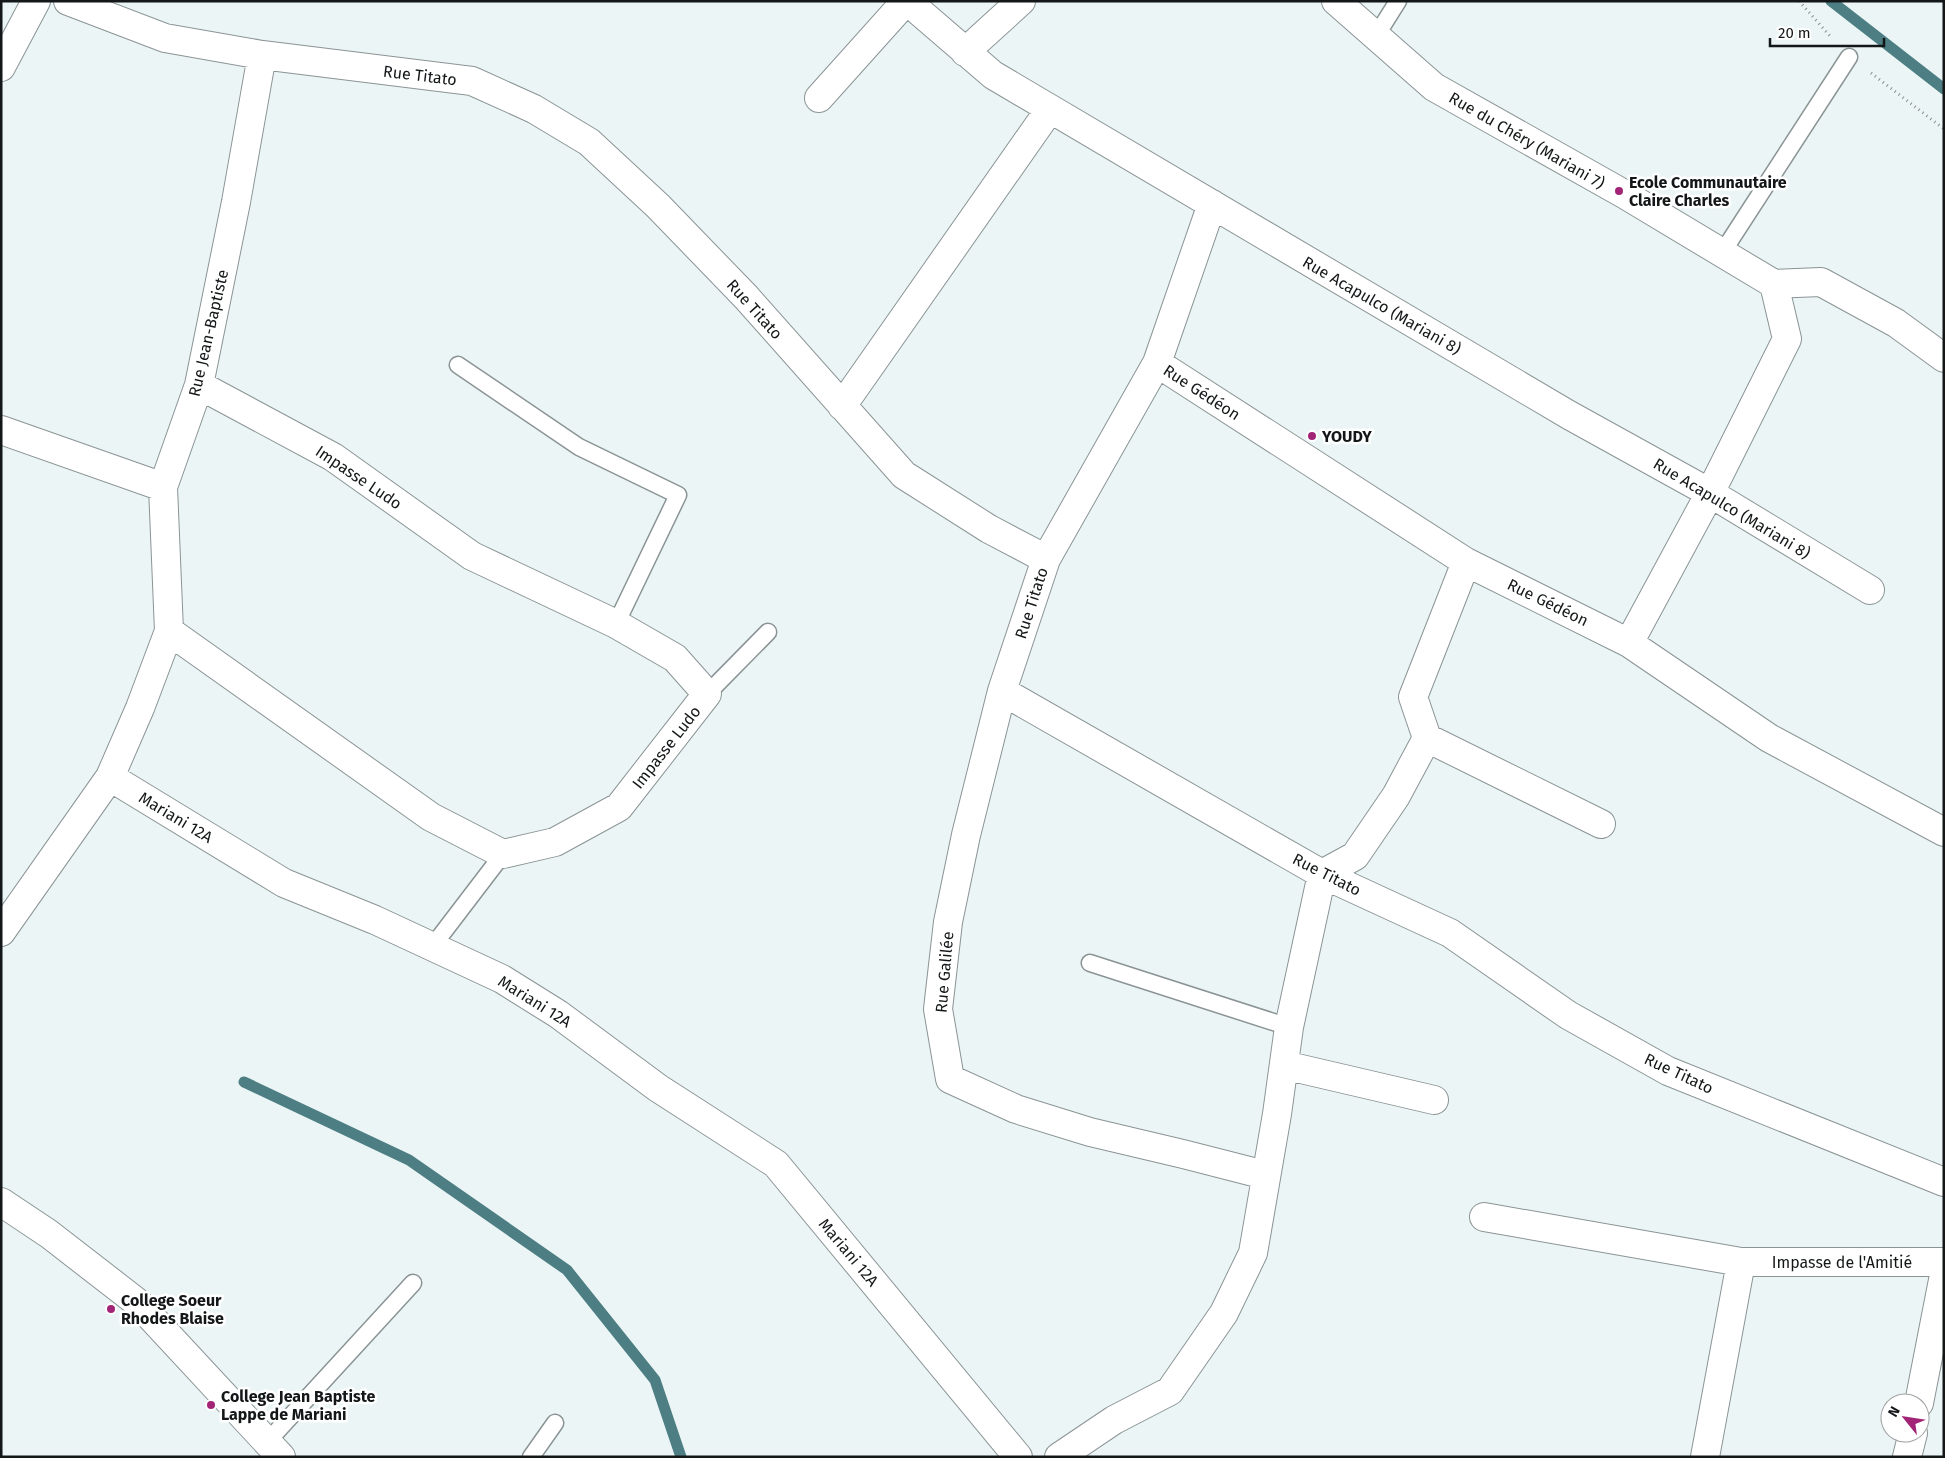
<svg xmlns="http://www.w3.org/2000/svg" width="1945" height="1458" font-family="'Fira Sans',sans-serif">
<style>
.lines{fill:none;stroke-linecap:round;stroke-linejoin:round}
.stream{stroke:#4d7e83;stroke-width:11}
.lane-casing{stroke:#8b9495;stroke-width:19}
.street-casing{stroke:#8b9495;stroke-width:30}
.path{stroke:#888e8f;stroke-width:3;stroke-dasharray:1 4;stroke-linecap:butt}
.lane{stroke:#fff;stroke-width:16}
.street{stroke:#fff;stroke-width:28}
.poi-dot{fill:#a22477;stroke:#fff;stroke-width:2}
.labels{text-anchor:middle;stroke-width:5;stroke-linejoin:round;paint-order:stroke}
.street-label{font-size:16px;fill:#141718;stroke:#fff}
.poi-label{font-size:16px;font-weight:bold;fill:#141718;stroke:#fff;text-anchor:start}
</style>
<rect width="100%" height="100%" fill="#ebf5f6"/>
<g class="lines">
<path class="stream" d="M1831,1L1944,89
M244,1082L409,1160L567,1270L655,1380L681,1457"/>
<defs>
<path id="lane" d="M1376,36L1398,1
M1722,253L1849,57
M458,365L579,447L678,495L616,624
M707,694L768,632
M432,947L503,854
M1090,963L1289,1027
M267,1442L413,1283
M531,1457L555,1423"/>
<path id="street" d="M68,1L165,38L262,55L472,81L534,109L589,142L658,206L746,297L904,475L989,529L1046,559L1002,691L1322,874L1450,933L1568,1015L1668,1071L1944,1182
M907,1L993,75L1569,415L1710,493L1870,590
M1336,1L1434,87L1624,194L1774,284L1821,282L1896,323L1944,358
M965,52L1021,1
M1,67L36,1
M819,98L906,1
M1157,363L1466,562L1629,643L1769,738L1944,832
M842,406L1050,109
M1,430L163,487
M1046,559L1157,363L1212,204
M169,631L431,817L503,854L555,842L619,807L707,694L675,658L616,624L472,556L333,457L199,385
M1629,643L1710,493L1787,339L1774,284
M1002,691L966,835L948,922L938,1009L950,1079L1016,1109L1090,1132L1183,1154L1265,1175
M1427,738L1601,824
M110,777L140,708L169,631L163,487L199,385L236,202L262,55
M1,932L110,777L284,883L375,920L502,979L558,1014L658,1088L776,1164L1018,1457
M1284,1065L1434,1100
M1,1202L49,1234L138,1303L281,1457
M1484,1217L1741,1262L1705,1457
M1741,1262H1944
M1919,1403L1944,1275
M1059,1457L1114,1420L1170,1391L1224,1313L1253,1253L1277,1114L1289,1027L1322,874L1355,856L1396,796L1427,738L1413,697L1466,562
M1907,1457L1913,1433"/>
</defs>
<use href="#lane" class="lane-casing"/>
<use href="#street" class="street-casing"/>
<path class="path" d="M1799,1L1831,37
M1871,73L1944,129"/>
<use href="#lane" class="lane"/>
<use href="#street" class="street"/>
</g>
<g class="poi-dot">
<circle cx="1619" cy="191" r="5"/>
<circle cx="1312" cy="436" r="5"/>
<circle cx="111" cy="1309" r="5"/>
<circle cx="211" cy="1405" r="5"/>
</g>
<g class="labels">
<g class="street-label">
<text transform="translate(420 75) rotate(7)" y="6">Rue Titato</text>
<text transform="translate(1527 140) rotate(30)" y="6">Rue du Chéry (Mariani 7)</text>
<text transform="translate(1382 305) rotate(30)" y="6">Rue Acapulco (Mariani 8)</text>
<text transform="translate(755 309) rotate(48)" y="6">Rue Titato</text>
<text transform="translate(208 333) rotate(-77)" y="6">Rue Jean-Baptiste</text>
<text transform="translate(1202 392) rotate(33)" y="6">Rue Gédéon</text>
<text transform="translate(359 477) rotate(34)" y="6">Impasse Ludo</text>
<text transform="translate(1732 508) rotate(31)" y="6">Rue Acapulco (Mariani 8)</text>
<text transform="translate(1548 602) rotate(26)" y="6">Rue Gédéon</text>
<text transform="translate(1031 603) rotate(-72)" y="6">Rue Titato</text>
<text transform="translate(666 747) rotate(-52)" y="6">Impasse Ludo</text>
<text transform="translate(176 817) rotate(31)" y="6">Mariani 12A</text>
<text transform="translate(1327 874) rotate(27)" y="6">Rue Titato</text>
<text transform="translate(944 972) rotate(-85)" y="6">Rue Galilée</text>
<text transform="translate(535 1001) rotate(32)" y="6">Mariani 12A</text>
<text transform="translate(1679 1073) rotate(25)" y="6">Rue Titato</text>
<text transform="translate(849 1252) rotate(50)" y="6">Mariani 12A</text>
<text x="1842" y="1268">Impasse de l'Amitié</text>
</g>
<g class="poi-label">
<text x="1629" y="188">Ecole Communautaire<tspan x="1629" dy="18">Claire Charles</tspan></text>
<text x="1322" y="442">YOUDY</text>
<text x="121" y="1306">College Soeur<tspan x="121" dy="18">Rhodes Blaise</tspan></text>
<text x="221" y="1402">College Jean Baptiste<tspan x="221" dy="18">Lappe de Mariani</tspan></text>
</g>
</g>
<rect width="1945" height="1458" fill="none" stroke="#141718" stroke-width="5"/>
<g transform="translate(1905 1418) rotate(300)"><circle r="24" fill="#ffffff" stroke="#a1a2a3"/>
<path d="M0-4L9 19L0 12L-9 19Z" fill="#a22477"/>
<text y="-8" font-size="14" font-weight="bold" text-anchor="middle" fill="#141718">N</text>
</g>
<path d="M1770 38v8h114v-8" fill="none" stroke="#141718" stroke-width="2.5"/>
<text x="1778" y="38" font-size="15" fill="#141718" stroke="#ffffff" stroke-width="4" paint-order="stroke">20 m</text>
</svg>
